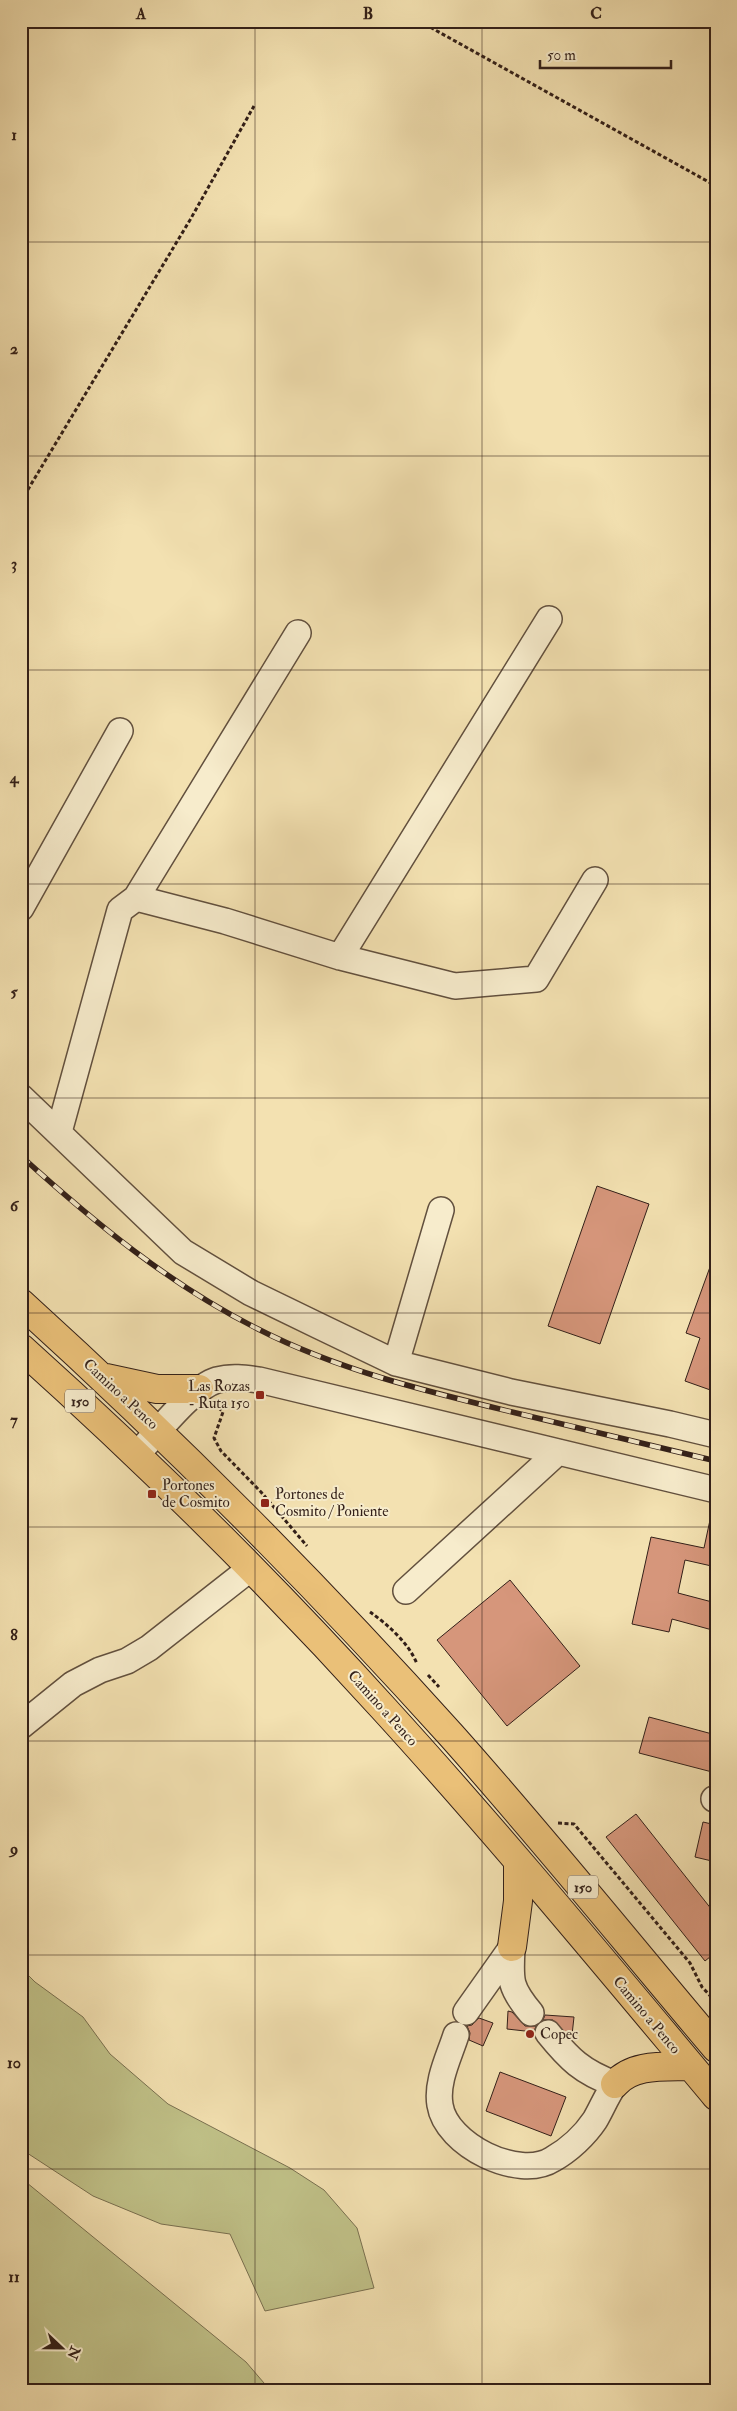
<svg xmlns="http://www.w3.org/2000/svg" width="737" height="2411" font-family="'IM FELL Double Pica',serif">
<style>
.green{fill:#c0c188;stroke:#797050}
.building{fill:#d6967b;stroke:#321f18}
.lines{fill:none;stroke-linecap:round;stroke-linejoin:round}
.minor-casing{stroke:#62503e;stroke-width:28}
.highway-casing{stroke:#321f18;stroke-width:30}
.path{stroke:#321f18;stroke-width:3;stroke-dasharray:4 2.5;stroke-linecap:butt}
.minor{stroke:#f7eccc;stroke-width:25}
.highway{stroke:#eac078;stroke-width:28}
.rail-casing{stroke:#321f18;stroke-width:5.5}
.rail{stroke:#f7eccc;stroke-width:4;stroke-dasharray:11;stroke-linecap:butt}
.grid{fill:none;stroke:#321f18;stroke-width:1;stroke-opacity:0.55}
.poi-dot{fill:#8f2418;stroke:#f7eccc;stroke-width:2}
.labels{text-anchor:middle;stroke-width:4;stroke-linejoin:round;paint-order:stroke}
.shield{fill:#f7eccc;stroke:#6d5c4e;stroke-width:1}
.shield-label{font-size:14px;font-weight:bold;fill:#321f18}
.poi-label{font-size:15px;fill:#321f18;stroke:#f7eccc;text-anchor:start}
.street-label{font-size:15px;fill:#321f18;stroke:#f7eccc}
.neatline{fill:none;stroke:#321f18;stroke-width:2}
.grid-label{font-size:16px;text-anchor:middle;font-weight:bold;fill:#321f18}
</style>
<rect width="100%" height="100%" fill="#f3e1b1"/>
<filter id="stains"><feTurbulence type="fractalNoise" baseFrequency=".004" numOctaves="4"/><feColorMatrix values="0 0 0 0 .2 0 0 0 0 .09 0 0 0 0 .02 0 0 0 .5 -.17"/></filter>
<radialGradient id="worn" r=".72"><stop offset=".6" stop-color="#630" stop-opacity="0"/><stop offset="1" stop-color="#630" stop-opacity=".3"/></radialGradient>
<path class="green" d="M21,1968L35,1982L83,2017L110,2054L168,2104L290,2168L324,2190L357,2228L374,2288L265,2311L230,2234L161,2224L93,2196L21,2149Z
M21,2178L246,2362L270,2390H21Z"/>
<path class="building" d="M597,1186L649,1204L600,1344L548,1326Z
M714,1256H716V1392L685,1381L700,1338L686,1333Z
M710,1520L716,1521V1567L685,1560L678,1593L716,1603V1631L672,1619L669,1632L632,1624L651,1537L704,1548Z
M510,1580L580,1666L507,1726L437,1640Z
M649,1717L716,1735V1773L639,1753Z
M636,1814L716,1915V1952L705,1961L606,1837Z
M703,1822L716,1825V1862L695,1857Z
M508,2011L512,2012L525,2026H536L534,2032L507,2029Z
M545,2015L574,2017L572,2035H568L553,2020H543Z
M479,2018L493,2023L483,2046L469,2040L470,2033L467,2026L472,2025Z
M500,2072L566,2097L551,2136L486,2111Z"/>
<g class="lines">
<defs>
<path id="minor" d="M136,898L298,633
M21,908L120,731
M340,957L549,619
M21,1097L183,1252L251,1293L319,1326L396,1363L511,1392L670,1424L716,1435
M59,1132L120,910L136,898L225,921L340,957L455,986L536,979L595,880
M396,1363L441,1210
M137,1454C157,1434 191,1388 217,1380C231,1376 245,1378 259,1380L716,1490
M406,1591L558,1452
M21,1726L73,1684L100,1670L127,1661L149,1648L251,1568
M714,1799H716
M512,1949C510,1981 510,1988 531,2013
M466,2012L512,1947
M456,2035C449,2057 436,2082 440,2105C446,2145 519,2181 553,2159C569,2150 585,2135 595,2120C602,2108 607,2095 615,2084C582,2072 569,2059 548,2033"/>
<path id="highway" d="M21,1303C172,1440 315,1584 451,1735C542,1837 628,1944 716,2048
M21,1348C149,1463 270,1583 385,1710C499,1835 607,1966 716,2096
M106,1378L157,1389H199
M512,1947L518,1901V1862
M615,2084C633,2063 666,2067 691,2066"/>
</defs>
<use href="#minor" class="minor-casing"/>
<use href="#highway" class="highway-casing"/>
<path class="path" d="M419,21L716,186
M21,501L190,220L254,106
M214,1403L223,1412L214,1438L221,1451L261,1492L307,1546
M370,1612C387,1624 409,1643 417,1664
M428,1675L439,1687
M558,1823L574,1824L690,1963L702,1987L716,2002"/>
<use href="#minor" class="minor"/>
<use href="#highway" class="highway"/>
<defs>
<path id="rail" d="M21,1156C94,1222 170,1285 258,1329C338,1370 425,1391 512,1412C580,1428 648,1445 716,1461"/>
</defs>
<use href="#rail" class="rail-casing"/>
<use href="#rail" class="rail"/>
</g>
<path class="grid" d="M255,21V2390M482,21V2390M21,242H716M21,456H716M21,670H716M21,884H716M21,1098H716M21,1313H716M21,1527H716M21,1741H716M21,1955H716M21,2169H716"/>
<g class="poi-dot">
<rect x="255" y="1390" width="10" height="10" rx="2.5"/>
<rect x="147" y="1489" width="10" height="10" rx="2.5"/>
<rect x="260" y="1498" width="10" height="10" rx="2.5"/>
<circle cx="530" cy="2034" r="5"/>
</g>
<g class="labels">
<g class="shield">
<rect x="65" y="1389.5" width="30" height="23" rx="4"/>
<rect x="568" y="1875.5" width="30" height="23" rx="4"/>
</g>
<g class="shield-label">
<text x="80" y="1406">150</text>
<text x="583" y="1892">150</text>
</g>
<g class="poi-label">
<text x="250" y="1391" text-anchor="end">Las Rozas<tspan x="250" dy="17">- Ruta 150</tspan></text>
<text x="162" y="1490">Portones<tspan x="162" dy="17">de Cosmito</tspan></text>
<text x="275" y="1499">Portones de<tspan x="275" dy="17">Cosmito / Poniente</tspan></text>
<text x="540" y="2039">Copec</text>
</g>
<g class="street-label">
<text transform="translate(121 1394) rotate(43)" y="5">Camino a Penco</text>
<text transform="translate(383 1708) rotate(48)" y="5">Camino a Penco</text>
<text transform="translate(647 2015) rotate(50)" y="5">Camino a Penco</text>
</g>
</g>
<rect width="737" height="2411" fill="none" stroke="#f3e1b1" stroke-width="55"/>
<g transform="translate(62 2348) rotate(112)" stroke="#f7eccc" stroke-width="4" paint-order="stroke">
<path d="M0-4L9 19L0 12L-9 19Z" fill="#321f18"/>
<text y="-8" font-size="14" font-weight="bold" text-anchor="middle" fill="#321f18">N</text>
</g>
<path d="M540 60v8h131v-8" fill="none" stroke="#321f18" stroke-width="2.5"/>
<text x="547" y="60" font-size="15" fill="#321f18" stroke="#f7eccc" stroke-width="4" paint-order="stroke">50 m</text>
<rect x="28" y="28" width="682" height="2356" class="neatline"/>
<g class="grid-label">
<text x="141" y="19">A</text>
<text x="368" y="19">B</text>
<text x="596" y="19">C</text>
<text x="14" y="140">1</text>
<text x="14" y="354">2</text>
<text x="14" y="569">3</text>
<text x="14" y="783">4</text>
<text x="14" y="997">5</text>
<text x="14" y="1211">6</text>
<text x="14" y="1425">7</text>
<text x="14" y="1640">8</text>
<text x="14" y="1854">9</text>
<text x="14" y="2068">10</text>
<text x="14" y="2282">11</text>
</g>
<rect width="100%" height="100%" filter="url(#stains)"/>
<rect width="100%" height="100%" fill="url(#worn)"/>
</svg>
